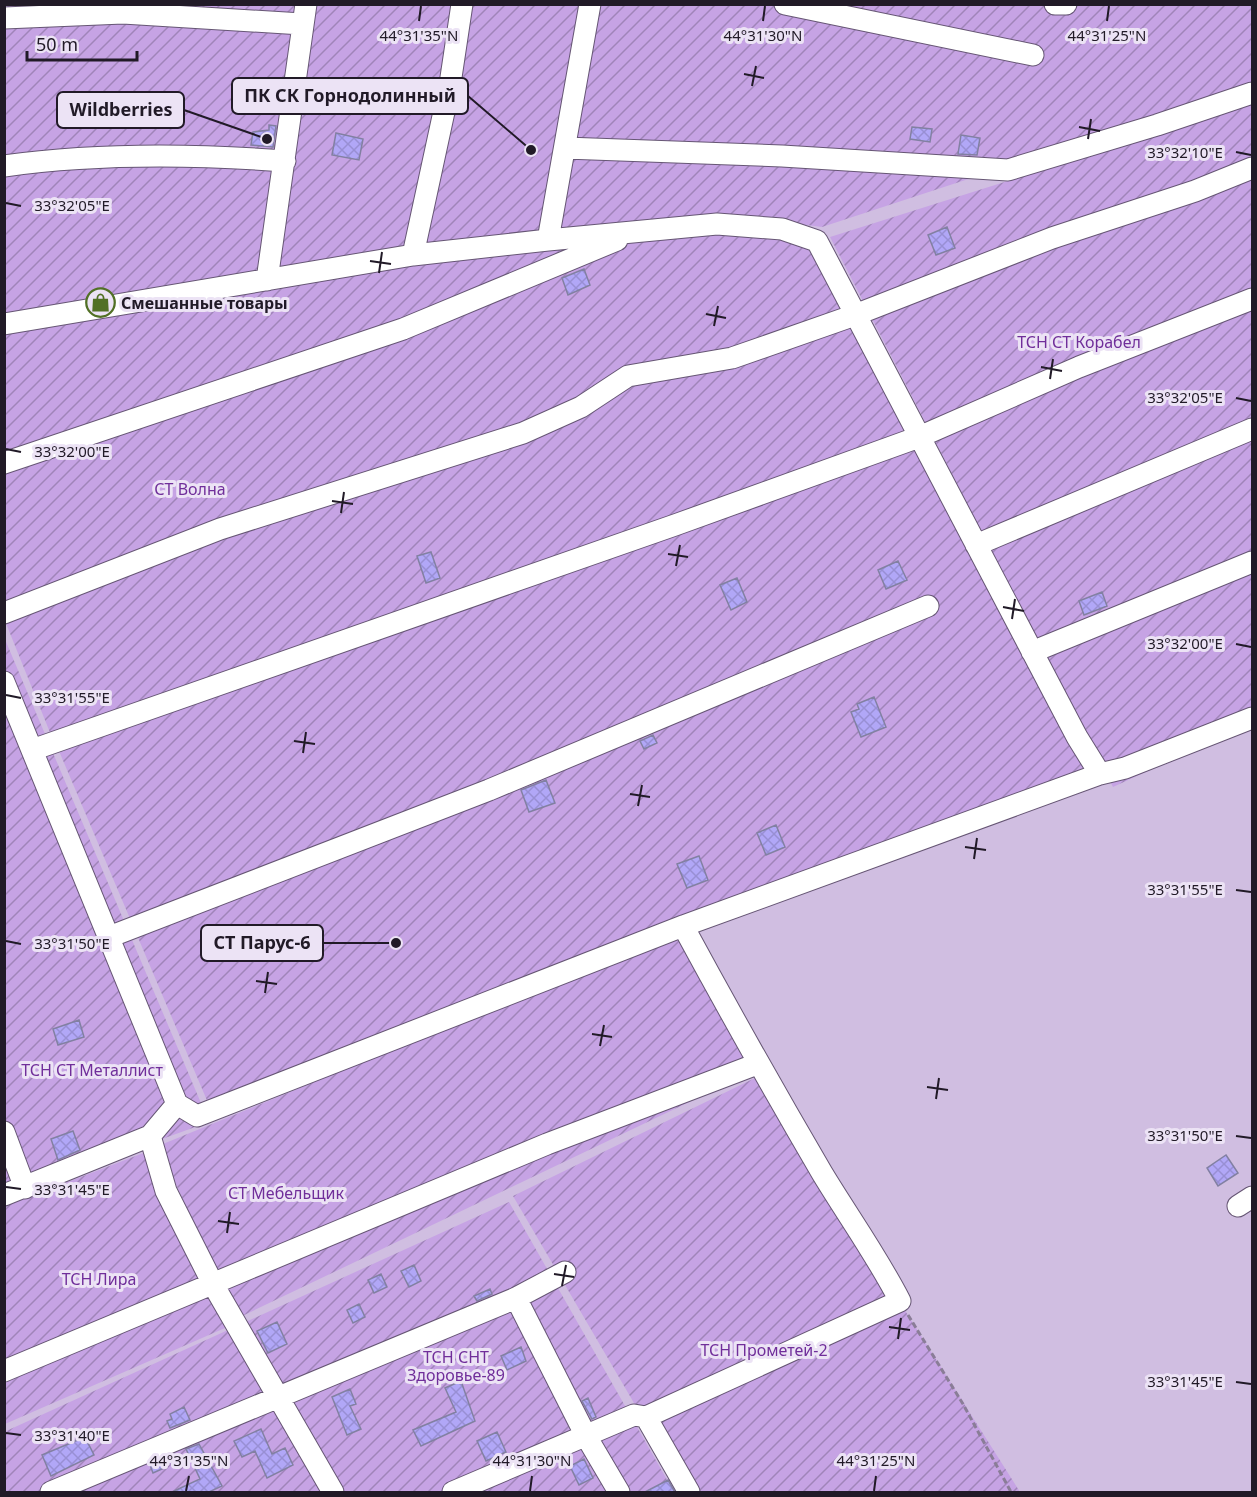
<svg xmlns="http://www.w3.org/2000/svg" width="1257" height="1497" font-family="'Noto Sans',sans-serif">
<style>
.garden{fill:url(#garden-furrows)}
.building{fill:url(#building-cross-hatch);stroke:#8280a2;stroke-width:1.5}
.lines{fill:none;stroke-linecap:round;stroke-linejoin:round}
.minor-casing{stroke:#665674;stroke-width:23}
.path{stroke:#8a7d97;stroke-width:3;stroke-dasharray:6 3;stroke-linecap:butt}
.minor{stroke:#fff;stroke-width:21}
.ticks{fill:none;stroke:#211a27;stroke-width:2}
.labels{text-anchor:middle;stroke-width:6;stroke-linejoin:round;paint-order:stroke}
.poi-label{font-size:16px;font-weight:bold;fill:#211a27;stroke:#ece3f5;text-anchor:start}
.park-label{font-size:16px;fill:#702e9a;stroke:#ece3f5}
.ticks-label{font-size:15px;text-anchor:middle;fill:#211a27;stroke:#ece3f5;stroke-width:6;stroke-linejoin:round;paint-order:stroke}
.leader{fill:none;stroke:#211a27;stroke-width:2}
.callout-dot{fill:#211a27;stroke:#ece3f5;stroke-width:2}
.callout{fill:#ece3f5;stroke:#211a27;stroke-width:2}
.callout-label{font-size:18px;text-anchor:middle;font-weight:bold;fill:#211a27}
</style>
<defs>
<pattern id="garden-furrows" width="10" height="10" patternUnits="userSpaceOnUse" patternTransform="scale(1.5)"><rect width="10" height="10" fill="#c6a3e4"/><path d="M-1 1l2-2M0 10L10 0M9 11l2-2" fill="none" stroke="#a084b9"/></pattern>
<pattern id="building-cross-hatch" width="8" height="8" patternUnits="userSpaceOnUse" patternTransform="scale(1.5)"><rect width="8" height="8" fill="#b1a7f7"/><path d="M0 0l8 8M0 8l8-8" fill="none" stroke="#988fd4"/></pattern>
</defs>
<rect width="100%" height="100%" fill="#d0bee1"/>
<path class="garden" d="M4,5H1252V86L822,227L721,214L5,316Z
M1252,104V723L1113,787L830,237Z
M721,219L820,235L911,433L51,735L5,621V334L317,277Z
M916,445L1088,769L214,1117L59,751Z
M4,637L209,1122L5,1196H4Z
M680,933L754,1071L238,1318L158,1146Z
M757,1077L1020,1492H686L513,1196Z
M146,1152L225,1328L5,1424V1206Z
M509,1202L674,1492H5L4,1432Z"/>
<path class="building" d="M269,125L276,126L273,147L251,145L253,132L269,130Z
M912,127L932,129L930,142L910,139Z
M336,133L363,139L359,160L332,155Z
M961,135L980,138L977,155L958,154Z
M947,227L955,248L936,255L928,235Z
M584,269L590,285L568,295L562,278Z
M431,552L440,578L426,583L417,556Z
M898,561L907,580L886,589L878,570Z
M737,578L747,602L731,610L720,585Z
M1102,592L1107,606L1084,615L1079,601Z
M874,697L886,727L861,737L851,712L859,709L857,704Z
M653,735L657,743L644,749L640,741Z
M546,780L555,803L529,812L521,790Z
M776,825L785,847L766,855L757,833Z
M699,856L708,880L687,888L677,864Z
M79,1020L84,1037L58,1045L53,1029Z
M73,1131L80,1150L58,1160L51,1139Z
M1226,1155L1238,1173L1218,1186L1207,1168Z
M414,1265L421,1281L409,1287L401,1271Z
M381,1274L387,1287L374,1293L368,1280Z
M490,1289L492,1294L477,1301L474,1296Z
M359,1304L365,1317L353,1323L347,1310Z
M277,1322L287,1344L268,1353L257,1331Z
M521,1347L526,1361L507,1370L501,1356Z
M461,1381L475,1421L421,1446L413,1430L456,1412L445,1388Z
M350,1389L356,1404L350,1406L361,1429L347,1435L332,1397Z
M588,1398L596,1417L592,1419L582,1401Z
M184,1407L190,1420L170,1428L167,1421L172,1419L170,1414Z
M261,1429L272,1454L285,1448L293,1465L267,1478L255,1451L242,1457L234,1441Z
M497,1432L506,1452L486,1461L477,1441Z
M85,1437L94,1455L51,1476L42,1455Z
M199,1444L222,1486L209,1492H172L200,1479L186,1449Z
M584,1459L593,1478L579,1485L570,1466Z
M161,1460L164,1468L153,1473L150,1465Z
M668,1480L675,1492H645Z"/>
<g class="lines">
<defs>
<path id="minor" d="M785,4L1033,55
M1055,4H1066
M4,18L123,13L302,24
M565,148L782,156L1008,170L1157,125L1252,93
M4,166C97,153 192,154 285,161
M548,240L590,4
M413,255L450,84L462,4
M267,280L306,4
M4,324L413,255L548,240L717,224L782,229L817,241L1077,737L1100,774L1125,768L1252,718
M4,463L403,329L617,240
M976,545L1252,429
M4,613L220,529L523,433L581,407L628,376L732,358L855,315L1052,238L1195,191L1252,168
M1032,652L1252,562
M4,682L177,1104L197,1116L683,926L1100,774
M32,750L675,525L919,437L1079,367L1252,299
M109,937L489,790L928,606
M4,1132L25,1188
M150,1136L166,1191L214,1286L333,1492
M4,1195L150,1136L177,1104
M1238,1206L1252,1197
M516,1298L586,1436L619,1492
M4,1371L547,1144L757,1064
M646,1417L689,1492
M51,1492L516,1298L565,1272
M453,1492L634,1415L646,1417L900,1301C877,1256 848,1216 822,1173C774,1091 728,1009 683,926"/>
</defs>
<use href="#minor" class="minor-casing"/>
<path class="path" d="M908,1315L963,1404L1011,1492"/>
<use href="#minor" class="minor"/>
</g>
<path class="ticks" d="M419,21L421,6M763,21L765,6M1107,21L1109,6M744,74L764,78M752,86L756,66M1079,127L1100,131M1088,139L1091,119M1236,152L1251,155M6,203L21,206M370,261L391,264M379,273L382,252M706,314L726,318M714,326L718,306M1041,367L1062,371M1050,379L1053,359M1236,398L1251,401M6,449L21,452M332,501L353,504M341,513L344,492M668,554L688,557M676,566L680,545M1003,607L1024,611M1012,619L1015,599M1236,644L1251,647M6,695L21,698M294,741L315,744M303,753L306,732M630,794L650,797M638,806L642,785M965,847L986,850M974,859L977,838M1236,890L1251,892M6,941L21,944M256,981L277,984M265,993L268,972M592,1034L612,1037M600,1046L604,1025M927,1087L948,1090M936,1099L939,1078M1236,1136L1251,1138M6,1187L21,1189M218,1221L239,1224M227,1233L230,1212M554,1274L574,1277M562,1286L566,1265M889,1327L910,1330M898,1339L901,1318M1236,1382L1251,1384M6,1433L21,1435M186,1491L189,1476M530,1491L532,1476M874,1491L876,1476"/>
<defs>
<symbol id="shop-ring" viewBox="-11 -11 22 22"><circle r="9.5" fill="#ece3f5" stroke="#517025" stroke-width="1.5"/><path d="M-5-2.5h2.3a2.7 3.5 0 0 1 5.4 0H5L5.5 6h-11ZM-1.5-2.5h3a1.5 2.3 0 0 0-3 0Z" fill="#517025"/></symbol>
</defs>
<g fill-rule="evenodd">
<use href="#shop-ring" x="84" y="286" width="33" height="33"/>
</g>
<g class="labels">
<g class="poi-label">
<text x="121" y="309">Смешанные товары</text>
</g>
<g class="park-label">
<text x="1079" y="348">ТСН СТ Корабел</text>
<text x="190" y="495">СТ Волна</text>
<text x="92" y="1076">ТСН СТ Металлист</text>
<text x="286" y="1199">СТ Мебельщик</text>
<text x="99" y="1285">ТСН Лира</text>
<text x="764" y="1356">ТСН Прометей-2</text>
<text x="456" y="1363">ТСН СНТ<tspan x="456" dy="18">Здоровье-89</tspan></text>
</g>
</g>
<g class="ticks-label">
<text x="419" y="41">44°31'35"N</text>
<text x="763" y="41">44°31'30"N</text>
<text x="1107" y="41">44°31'25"N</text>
<text x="1185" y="158">33°32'10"E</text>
<text x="72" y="211">33°32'05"E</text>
<text x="1185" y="403">33°32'05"E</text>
<text x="72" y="457">33°32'00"E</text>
<text x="1185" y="649">33°32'00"E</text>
<text x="72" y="703">33°31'55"E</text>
<text x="1185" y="895">33°31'55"E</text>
<text x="72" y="949">33°31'50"E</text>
<text x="1185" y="1141">33°31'50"E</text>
<text x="72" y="1195">33°31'45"E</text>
<text x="1185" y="1387">33°31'45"E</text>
<text x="72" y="1441">33°31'40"E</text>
<text x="189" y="1466">44°31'35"N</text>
<text x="532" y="1466">44°31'30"N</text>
<text x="876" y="1466">44°31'25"N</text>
</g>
<path class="leader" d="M531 150L468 96M267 139L184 110M396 943L323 943"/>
<g class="callout-dot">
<circle cx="531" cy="150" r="6"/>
<circle cx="267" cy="139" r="6"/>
<circle cx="396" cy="943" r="6"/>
</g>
<g class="callout">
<rect x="232" y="78" width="236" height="36" rx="6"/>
<rect x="57" y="92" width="127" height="36" rx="6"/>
<rect x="201" y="925" width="122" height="36" rx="6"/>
</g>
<g class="callout-label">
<text x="350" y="102">ПК СК Горнодолинный</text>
<text x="121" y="116">Wildberries</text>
<text x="262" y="949">СТ Парус-6</text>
</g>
<rect width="1257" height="1497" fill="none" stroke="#211a27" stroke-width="12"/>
<path d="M27 51v9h110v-9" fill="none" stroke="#211a27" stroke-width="3"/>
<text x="36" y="51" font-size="18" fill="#211a27" stroke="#ece3f5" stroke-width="4.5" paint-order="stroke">50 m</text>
</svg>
